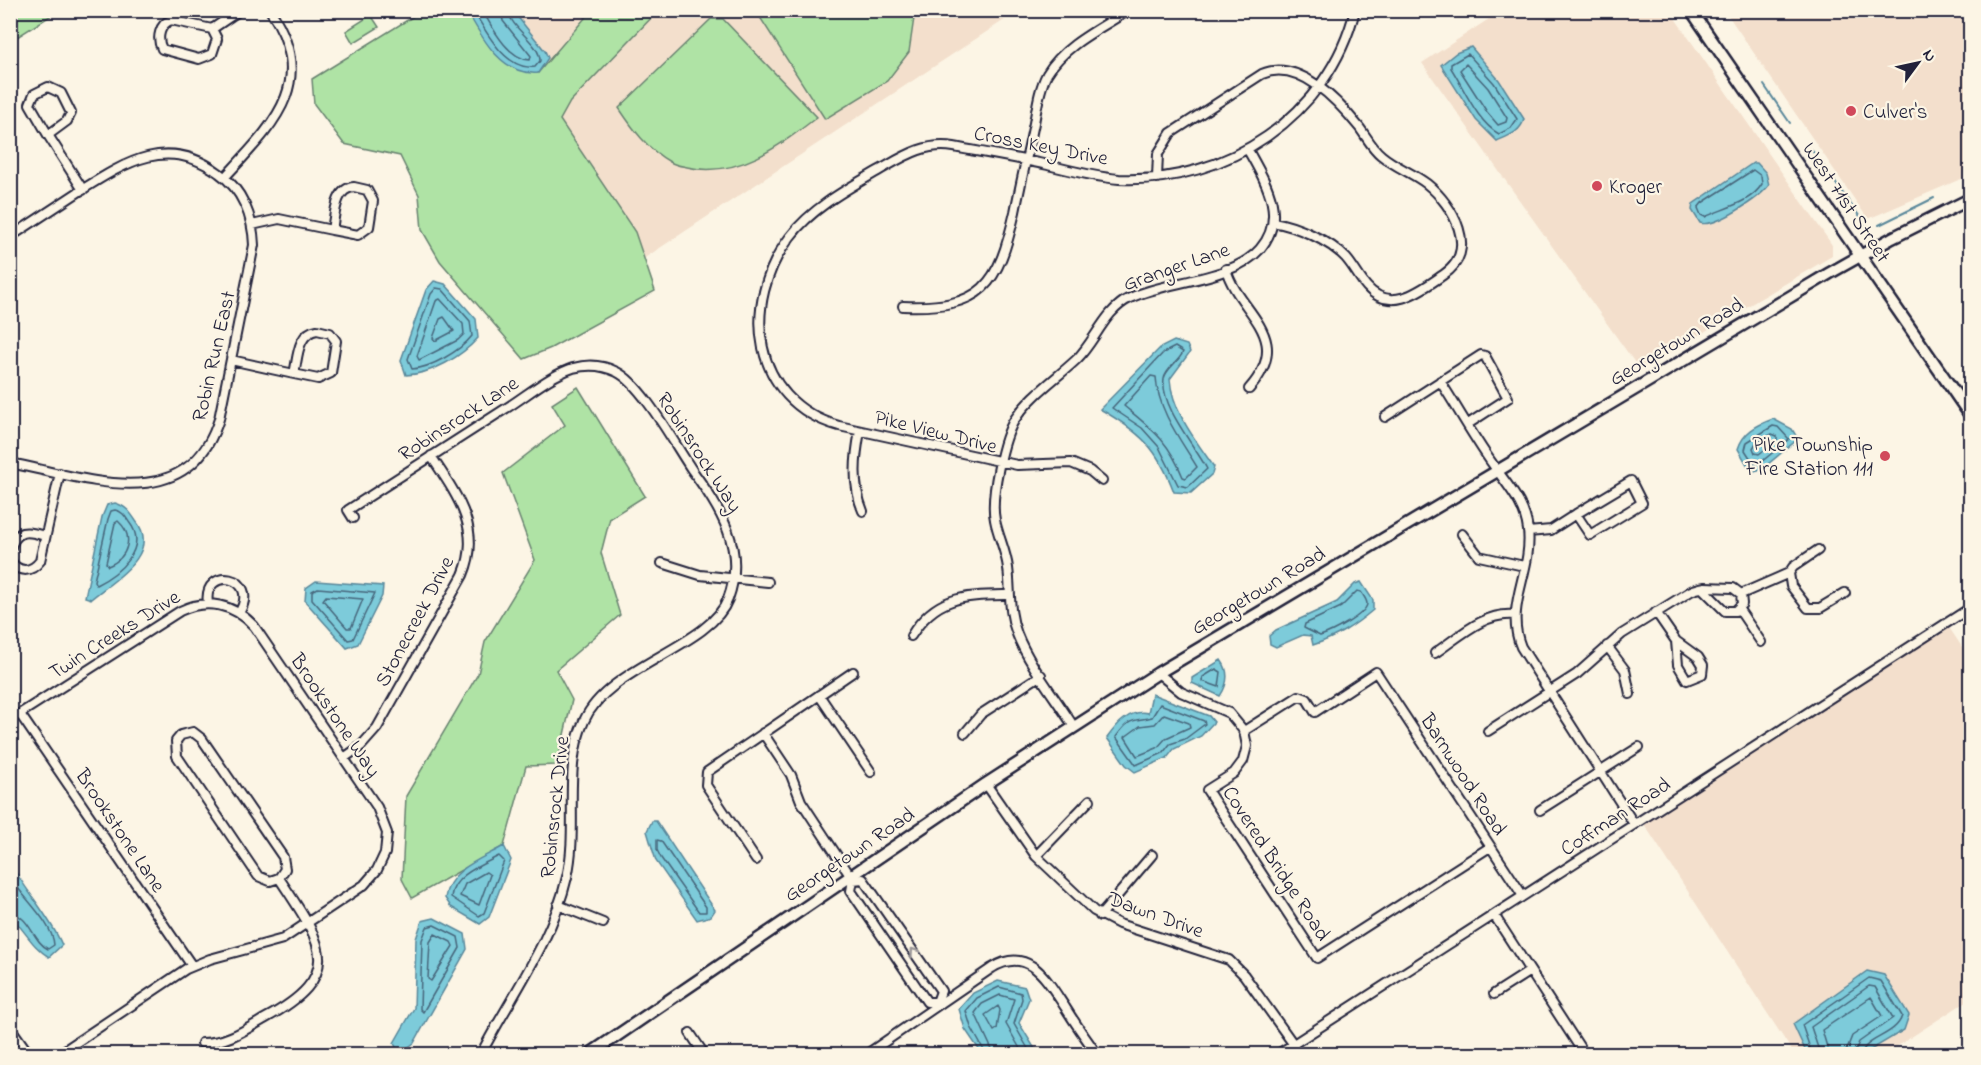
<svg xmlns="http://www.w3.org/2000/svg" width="1981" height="1065" font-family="'Indie Flower',sans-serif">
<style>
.built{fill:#f3dfcc}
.green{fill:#afe3a5;stroke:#688270;stroke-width:1.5}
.water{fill:#7dcbda;stroke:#59879a;stroke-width:1.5}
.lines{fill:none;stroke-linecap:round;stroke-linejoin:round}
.shore{stroke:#46667b;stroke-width:1.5}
.stream{stroke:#59879a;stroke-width:2}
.minor-casing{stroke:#22223b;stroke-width:12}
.secondary-casing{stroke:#22223b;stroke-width:15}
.minor{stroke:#fcf5e5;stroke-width:8}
.secondary{stroke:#fcf5e5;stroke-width:10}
.oneway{stroke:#9a9698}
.poi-dot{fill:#d1495b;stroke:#fcf5e5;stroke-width:2}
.labels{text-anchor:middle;stroke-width:4.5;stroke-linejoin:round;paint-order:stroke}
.poi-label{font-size:21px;fill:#22223b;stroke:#fcf5e5;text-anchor:start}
.street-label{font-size:21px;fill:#22223b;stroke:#fcf5e5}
</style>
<rect width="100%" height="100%" fill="#fcf5e5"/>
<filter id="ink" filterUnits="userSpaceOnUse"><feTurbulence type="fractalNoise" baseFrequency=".0167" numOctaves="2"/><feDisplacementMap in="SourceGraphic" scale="12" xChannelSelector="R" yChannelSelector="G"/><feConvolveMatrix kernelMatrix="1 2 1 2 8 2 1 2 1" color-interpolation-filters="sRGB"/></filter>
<g filter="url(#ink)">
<path class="built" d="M447,11H1018L628,269Z
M1501,11H1670L1832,245V256L1640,370L1422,63Z
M1725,11H1970V175L1868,219Z
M1948,626L1970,659V999L1885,1054H1794L1644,824Z"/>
<path class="green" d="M11,10H58V11L11,41Z
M422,11H468L538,73L591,11H658L570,102L560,120L635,232L655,291L551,348L524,359L440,261L422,230L419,195L400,156L344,144L314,104L312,79Z
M756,11L915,10V11L909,52L887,81L825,119Z
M371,15L379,27L353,43L346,31Z
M711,19H723L817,117C780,146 737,179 687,167C682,166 675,165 670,162C647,149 633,129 619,108Z
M578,387L645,496L610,518L601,553L620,615L556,670L572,700L557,765L526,766L504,846L412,898L402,879L406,796L478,674L485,642L535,560L503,473L565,425L552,404Z"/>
<path class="water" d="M467,11H513L545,51L548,58L538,73C502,76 482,38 467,11Z
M1471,47L1499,80L1524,119C1521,132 1508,136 1497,141L1476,120L1441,65L1456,53Z
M1753,163H1757L1766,173L1769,185C1760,198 1715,228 1700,223L1692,210L1693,204Z
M434,281L445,284L476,319L478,338C461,357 432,374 406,375L401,360L426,290Z
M1174,341L1187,345L1190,352L1170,379C1172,411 1196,441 1214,467L1212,474L1191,493L1174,492C1158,448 1140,432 1100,409L1160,348Z
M1773,419L1792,429L1798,439L1762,469L1754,471L1749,468L1738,449C1743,432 1757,425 1773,419Z
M115,503C126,506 130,512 136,521C162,554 112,581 91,599L85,597L102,517L107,505Z
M316,581L383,586L382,596L358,644L347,648L305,601L306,588Z
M1361,582L1373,600V610C1354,626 1337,637 1313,645L1311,636L1303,635L1276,647L1270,644L1269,636L1276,630L1337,602L1355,584Z
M1221,660C1230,672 1228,684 1220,696L1192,683V678Z
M1152,694L1209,716L1214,722L1201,736L1174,749L1167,758L1135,772L1126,765L1107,738C1117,724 1130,709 1148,713Z
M652,821H656L715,910L711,916L697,920L656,861L647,831Z
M504,846L511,860L489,917L480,924L451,907L445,898C449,869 481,859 504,846Z
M11,864C27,893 49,915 62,945L49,957C32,947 25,930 11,917Z
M434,918L465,934L467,949L414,1043L399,1054L394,1043L414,1008L416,939L422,921Z
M1867,971L1884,975L1909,1015L1904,1030L1864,1054H1807L1793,1024Z
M998,981L1025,987L1029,999L1019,1023L1038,1054H982L965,1029L959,1009L973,993Z"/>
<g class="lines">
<path class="shore" d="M473,10C486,32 506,71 535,67L540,61C540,42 511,30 508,10
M482,10C492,27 508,59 530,60L531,56L503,21L501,10
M1468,54L1494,83L1517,119L1511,128L1499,134C1477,122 1464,88 1451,68V64Z
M1466,64L1488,88L1507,118L1506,122L1498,125L1487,112L1460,70Z
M1753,170L1761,176L1762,184C1751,203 1723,208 1705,217L1701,215L1698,208L1702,203Z
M436,288L442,289L470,321L472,336C460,351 431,368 412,369L408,359L431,294Z
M440,299L463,324L464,334L458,340L419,360L417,356L436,301Z
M444,317L454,331L435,341L433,338L440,319Z
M1175,347L1183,352C1179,362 1165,369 1164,379C1160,406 1195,446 1207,469L1188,487L1178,485L1159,447L1142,428L1112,408L1163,353Z
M1151,376L1156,377C1158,411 1180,439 1197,467L1186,478L1183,477C1168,440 1153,430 1124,406Z
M1773,426L1778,427L1789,439L1760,463L1754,464L1745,450L1747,442Z
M1772,434L1777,436V440L1759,454L1755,453L1753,448L1756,443Z
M115,510C122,511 125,516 129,522C150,548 118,574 96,585L94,581L108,519L111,511Z
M118,521C135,536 128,558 108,566L106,563L115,523Z
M318,588L375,593L353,639L348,640L312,599V591Z
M1357,591L1361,592C1363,595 1367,600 1367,604C1366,615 1330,633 1320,636L1304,628L1305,624L1341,607Z
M326,596L363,599L351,628H347L323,600Z
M1216,669L1221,672L1219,687L1202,681L1203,677Z
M1160,704L1204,721L1205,724L1185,739L1170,744L1163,753L1136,765L1116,737C1130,717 1132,722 1152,717Z
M1164,714L1189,723L1190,727L1166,738L1157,748L1137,756L1125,737L1140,726L1155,724Z
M657,840L661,841L706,907V912H699L661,858L657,850Z
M499,856L504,861L484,913L479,916L451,897C453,875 482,865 499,856Z
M486,872L490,875L479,905L460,896L465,884Z
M10,877C22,897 53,923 54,945L48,949C32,941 30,915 10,913
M434,925L458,937L460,948L423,1012L420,1009L422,940L427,927Z
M435,934L451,942L453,946L431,981L428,979L430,942Z
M998,1006L1000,1010L997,1029L994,1031L985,1015Z
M986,1054L971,1027L966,1011L977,998L999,987L1021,993L1022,999L1014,1024L1031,1054
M994,1054L975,1013L982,1004L1000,995L1014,999L1006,1024L1023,1054
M1812,1054L1802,1025L1869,978L1881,981L1902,1016C1896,1036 1864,1038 1862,1054
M1820,1054L1811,1027L1869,986L1875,987L1893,1018L1859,1042L1854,1054
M1829,1054L1822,1030L1871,997L1882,1016L1852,1036L1845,1054"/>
<path class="stream" d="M1764,85L1790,123
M1811,149L1865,224
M1879,225L1934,198"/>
<defs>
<path id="minor" d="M171,20L212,29L217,39L212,54L199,59L162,49C156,38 160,24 171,20Z
M212,29L240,10
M48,87L61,93L71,113L67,121L48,135L30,104L34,94Z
M48,135L83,190
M225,177C273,125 319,83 270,10
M1157,178L1158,154L1171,133L1262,74C1298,58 1338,101 1359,127C1366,136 1372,148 1381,155C1395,167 1413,173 1427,184C1453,205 1480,251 1443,275C1421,290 1391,314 1367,287C1359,278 1354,267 1346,258C1329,240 1296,226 1273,222
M354,187L367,190L373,201L369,227L358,235L332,230C335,215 335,188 354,187Z
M252,225L279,219L332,230
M10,237C34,221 57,206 80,191C126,162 168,135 219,173C242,189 253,217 254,245L219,419C188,519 83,477 10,463
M1226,269C1238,313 1296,336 1249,389
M903,306C983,309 998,286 1015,212C1021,182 1028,152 1034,123C1037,107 1039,89 1047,74C1064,45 1101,28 1129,10
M317,330L330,333L336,341L331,373L318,379L294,374C298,358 297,333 317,330Z
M231,360L294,374
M1440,381C1459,410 1476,442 1497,470C1511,490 1525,505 1528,530C1533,571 1504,606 1521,647L1634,824
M1385,417L1481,355L1485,356L1508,398L1468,424
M860,431C855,457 852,485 863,511
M1102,481L1090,471L1071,463L1017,465L839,426C751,401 740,303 790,237C812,208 847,189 878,171C903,157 924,142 954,147C986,153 1017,158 1048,165C1072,171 1095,177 1119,179C1226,184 1329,116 1355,10
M1631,481L1642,503L1590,535L1576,514Z
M353,518L348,510C401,476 453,442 505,409C526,396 549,376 573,368C588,364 603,365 617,372C642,384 675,445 692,470C720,509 747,549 728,599C710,647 609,665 584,721C562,768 579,827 567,877C552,942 511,996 481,1054
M1528,532L1551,530L1576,514
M1462,534L1479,556L1524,566
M10,550C16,529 26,530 45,536
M10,560C18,573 31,573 40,561L60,473
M662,563L700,575L768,582
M1789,573L1791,586L1808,608H1820L1845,593
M1741,594L1789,573L1793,567L1818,550
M208,603C202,565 262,575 239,613
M1738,608L1761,642
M1656,612L1676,641L1698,657L1703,665L1702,674L1687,680L1678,665L1676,641
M911,636C936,595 966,596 1008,595
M1607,646L1625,670L1630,694
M1435,653C1459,637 1484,612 1514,615
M1158,673L1181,692L1229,713L1244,731L1247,746L1243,761L1234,773L1207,790L1317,958L1490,847
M819,695L871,772
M20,714L192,966
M10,720L180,611C206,598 234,604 254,626L377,807L387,833L385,853L377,870L364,885L283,939L210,959L186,969L59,1054
M1074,727C1057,700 1028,663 1017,634C1008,612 1011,591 1008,568C1006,551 998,536 995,520C990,497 1003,438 1015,419C1030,396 1057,378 1077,359C1096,340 1105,310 1130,298C1167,280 1232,281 1260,249C1288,216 1265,181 1248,150
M1244,731L1299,696L1307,699L1315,712L1376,672L1523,896
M1488,731L1577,674L1622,634L1691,591C1695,589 1700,588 1705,587L1733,588L1741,594L1742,604L1735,611H1725L1702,588
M193,732L202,739L283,857L285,869L279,878L270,881L258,876L177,756L176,741L181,735Z
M763,733L791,775L801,801L853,880L851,891L927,1002H937
M965,733L981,714L1041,675
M344,758L361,746L377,728L463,575C483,529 456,494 431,456
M986,784L1036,856L1094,911L1119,924L1229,960L1244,975L1294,1045
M1540,810L1639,747
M1036,856L1090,800
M756,860L706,785L707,772L853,672
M853,880L863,879L941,991L937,1002
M558,905L603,923
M1494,915L1584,1054
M1100,916L1152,855
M1494,994L1530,971
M10,1027L29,1054
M690,1033L704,1054
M202,1043C226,1043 245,1030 266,1018C348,973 321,942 279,878
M867,1054L992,968C1029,945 1047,980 1065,1007C1075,1023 1086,1039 1097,1054
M1278,1054L1970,608"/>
<path id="secondary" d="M1691,10L1970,415
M590,1054L986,784L1158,673L1830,273L1892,238L1970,199"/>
</defs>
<use href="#minor" class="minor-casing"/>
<use href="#secondary" class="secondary-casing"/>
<use href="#minor" class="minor"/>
<use href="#secondary" class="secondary"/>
</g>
<defs><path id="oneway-chevron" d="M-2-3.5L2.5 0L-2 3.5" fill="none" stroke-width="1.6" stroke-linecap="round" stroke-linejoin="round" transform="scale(1.5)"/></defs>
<use class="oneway" href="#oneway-chevron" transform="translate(914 952) rotate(-125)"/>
</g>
<g class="poi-dot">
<circle cx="1851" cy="111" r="6"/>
<circle cx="1597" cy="186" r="6"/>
<circle cx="1885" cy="456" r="6"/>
</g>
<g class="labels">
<g class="poi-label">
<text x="1863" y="118">Culver's</text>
<text x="1609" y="193">Kroger</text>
<text x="1873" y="451" text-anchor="end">Pike Township<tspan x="1873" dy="24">Fire Station 111</tspan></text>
</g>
<g class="street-label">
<text transform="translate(1041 145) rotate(11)" y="7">Cross Key Drive</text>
<text transform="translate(1847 202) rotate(56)" y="7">West 71st Street</text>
<text transform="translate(1176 266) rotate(-19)" y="7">Granger Lane</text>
<text transform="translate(1676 341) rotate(-31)" y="7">Georgetown Road</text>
<text transform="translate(213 356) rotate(-77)" y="7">Robin Run East</text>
<text transform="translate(458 418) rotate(-33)" y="7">Robinsrock Lane</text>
<text transform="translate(936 431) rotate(14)" y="7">Pike View Drive</text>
<text transform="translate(700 452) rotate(57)" y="7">Robinsrock Way</text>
<text transform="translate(1258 590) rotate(-31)" y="7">Georgetown Road</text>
<text transform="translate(414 621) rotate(-62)" y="7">Stonecreek Drive</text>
<text transform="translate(114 634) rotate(-32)" y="7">Twin Creeks Drive</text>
<text transform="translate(336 715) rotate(56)" y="7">Brookstone Way</text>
<text transform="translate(1464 774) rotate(57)" y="7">Barnwood Road</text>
<text transform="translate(554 807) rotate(-84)" y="7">Robinsrock Drive</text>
<text transform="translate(1615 816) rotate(-33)" y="7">Coffman Road</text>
<text transform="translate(121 830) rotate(56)" y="7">Brookstone Lane</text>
<text transform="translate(849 854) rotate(-34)" y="7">Georgetown Road</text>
<text transform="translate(1277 863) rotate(57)" y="7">Covered Bridge Road</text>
<text transform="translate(1156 914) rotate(20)" y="7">Dawn Drive</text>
</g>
</g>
<rect width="1981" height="1065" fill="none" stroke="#fcf5e5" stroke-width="36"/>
<rect x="18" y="18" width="1945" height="1029" fill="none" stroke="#22223b" stroke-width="2" filter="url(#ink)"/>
<g transform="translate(1918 63) rotate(57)" stroke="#fcf5e5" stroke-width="4.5" paint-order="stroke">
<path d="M0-4.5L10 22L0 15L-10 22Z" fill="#22223b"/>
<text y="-9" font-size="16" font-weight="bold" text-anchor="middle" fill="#22223b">N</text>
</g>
</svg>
